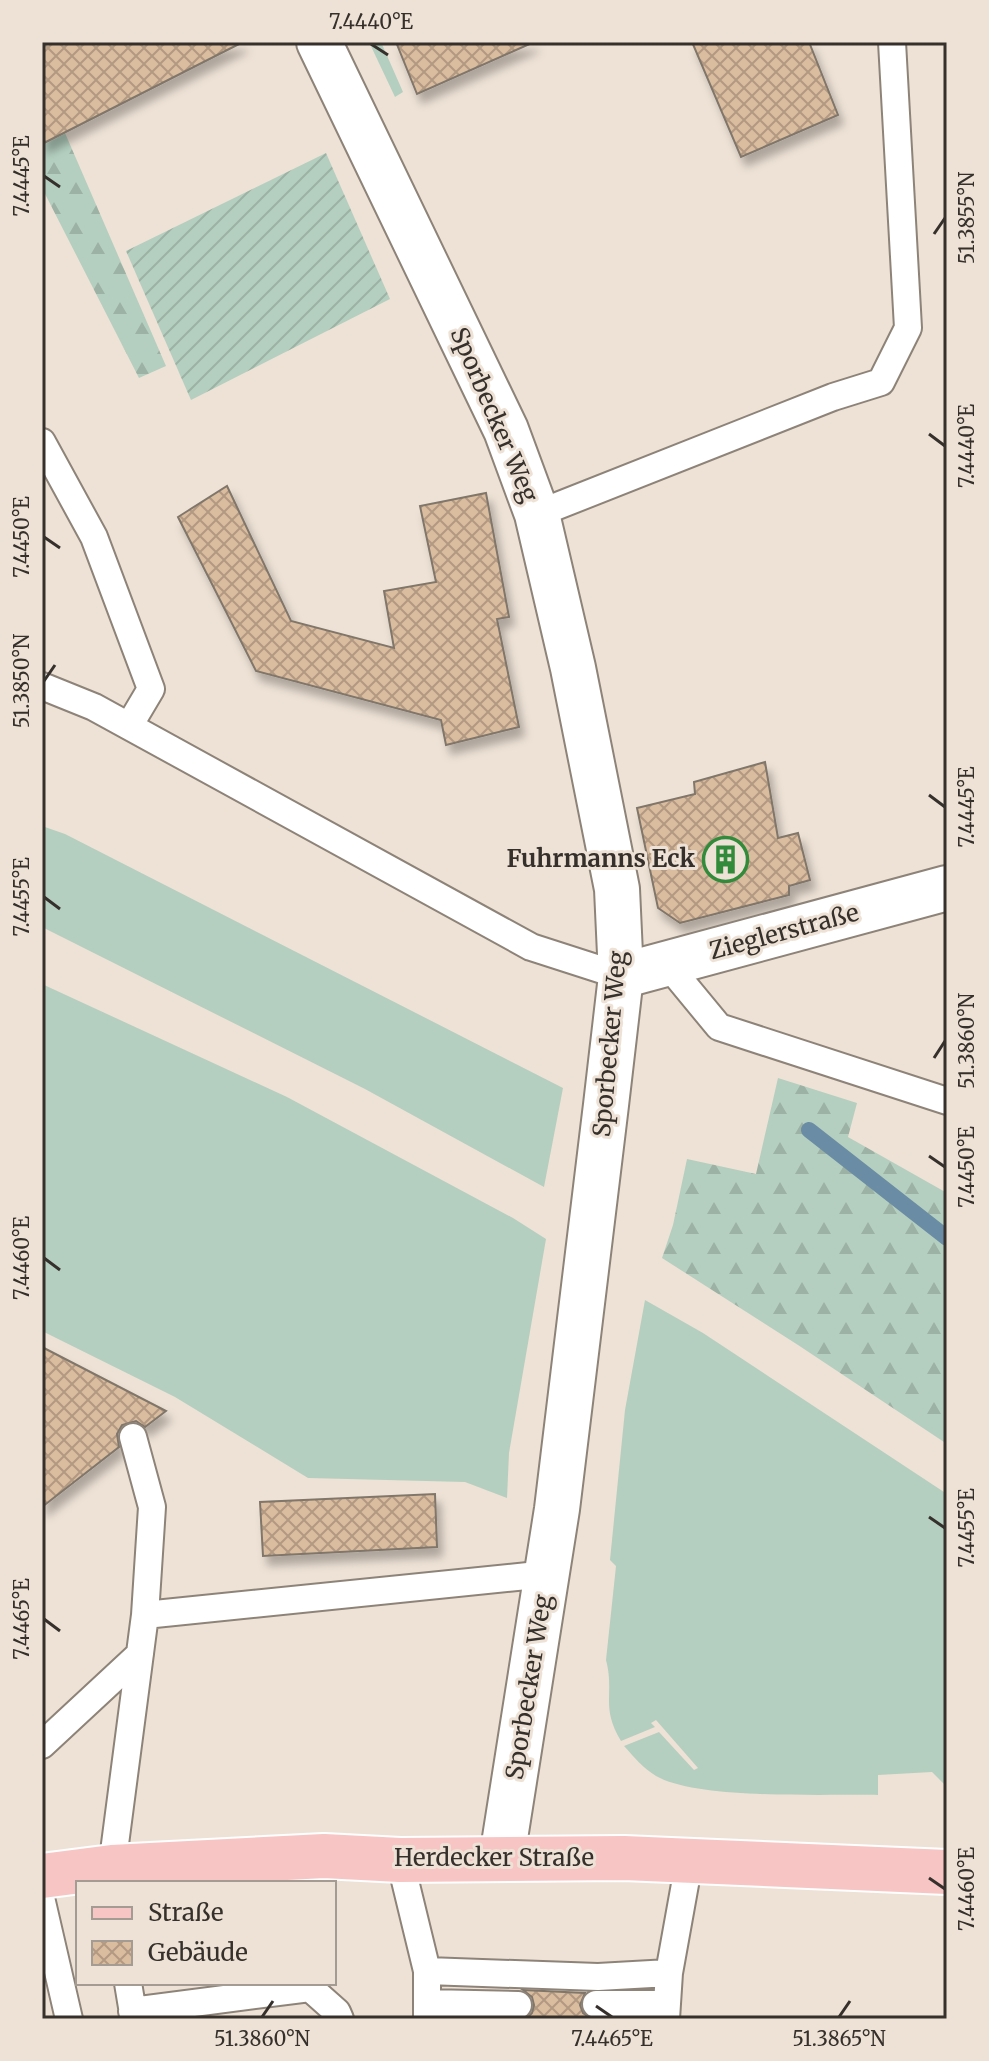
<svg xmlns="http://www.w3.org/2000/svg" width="989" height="2061" font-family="Merriweather,serif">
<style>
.grass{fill:#b4cfbf}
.forest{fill:url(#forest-firs)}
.garden{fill:url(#garden-furrows)}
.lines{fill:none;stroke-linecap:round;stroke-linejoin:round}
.stream{stroke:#6a8ca4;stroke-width:16}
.building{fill:url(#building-cross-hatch);stroke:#81766b;stroke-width:2;filter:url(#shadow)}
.lane-casing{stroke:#8e8378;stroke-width:30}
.street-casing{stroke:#8e8378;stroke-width:48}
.secondary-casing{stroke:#8e8378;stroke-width:48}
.primary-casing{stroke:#fff;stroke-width:48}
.lane{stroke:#fff;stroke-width:26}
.street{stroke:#fff;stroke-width:44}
.secondary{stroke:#fff;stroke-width:44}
.primary{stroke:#f7c5c4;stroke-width:44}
.ticks{fill:none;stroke:#35302b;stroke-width:3}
.labels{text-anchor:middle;stroke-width:6;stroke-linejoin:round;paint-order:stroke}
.street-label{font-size:24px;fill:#35302b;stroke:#eee2d6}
.poi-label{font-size:24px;font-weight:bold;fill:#35302b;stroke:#eee2d6;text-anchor:end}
.neatline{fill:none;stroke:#35302b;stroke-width:3}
.ticks-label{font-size:20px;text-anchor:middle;fill:#35302b}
</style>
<defs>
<pattern id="forest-firs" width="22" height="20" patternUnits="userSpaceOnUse" patternTransform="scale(2)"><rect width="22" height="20" fill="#b4cfbf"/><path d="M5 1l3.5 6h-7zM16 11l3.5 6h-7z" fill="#9bb2a4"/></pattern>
<pattern id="garden-furrows" width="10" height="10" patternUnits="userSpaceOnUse" patternTransform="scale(2)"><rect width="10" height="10" fill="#b4cfbf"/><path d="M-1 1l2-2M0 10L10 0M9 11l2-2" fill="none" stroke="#9bb2a4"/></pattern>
<pattern id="building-cross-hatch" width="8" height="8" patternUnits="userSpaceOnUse" patternTransform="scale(2)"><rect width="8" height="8" fill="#dabc9e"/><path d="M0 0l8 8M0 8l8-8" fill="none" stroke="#b29981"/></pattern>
<filter id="shadow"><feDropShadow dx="5" dy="9" stdDeviation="4" flood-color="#0004"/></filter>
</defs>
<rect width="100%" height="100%" fill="#eee2d6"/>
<path class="grass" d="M369,42H381L403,92L395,97Z
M42,826L65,834L563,1088L544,1187L365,1089L42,927Z
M42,984L287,1097L513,1218L546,1239L509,1453L507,1498L465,1482L308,1478L175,1397L42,1331Z
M645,1300L703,1333L947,1494V1787L932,1772L878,1775V1795C825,1794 698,1800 656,1776C643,1768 634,1757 624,1746L659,1732L694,1770L698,1768L656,1720L651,1723L655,1727L621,1741C600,1706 615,1694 606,1660L616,1566L610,1560L625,1410Z"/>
<path class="forest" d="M42,87L65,133L166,366L139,378L42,188Z
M778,1078L857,1103L848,1137L947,1193V1444L798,1345L662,1258L673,1225L687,1159L756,1174Z"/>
<path class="garden" d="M326,153L390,299L191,400L126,251Z"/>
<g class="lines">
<path class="stream" d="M809,1130L947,1238"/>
</g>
<path class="building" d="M42,42H243L42,144Z
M396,42H534L417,94Z
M692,42H809L838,115L741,157Z
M227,486L291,621L394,648L384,591L436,582L420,506L486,493L509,617L497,619L519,727L446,745L441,720L256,671L178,517Z
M765,762L778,838L798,833L810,880L789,886V895L680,923L658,908L637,808L695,794L694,782Z
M42,1347L166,1411L145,1427L136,1421L122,1425L117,1434L119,1447L42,1507Z
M435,1494L437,1547L263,1556L260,1502Z
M523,1990L585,1993L580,2005L583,2013L592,2019H526L532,2013L534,2005L532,1997Z"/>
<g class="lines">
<defs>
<path id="lane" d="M42,442L94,537L151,689L129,726
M537,514L833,397L881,382L908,328L892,42
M42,686L94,707L531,947L621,976
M667,964L719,1027L947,1101
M145,1615L547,1574
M42,1745L140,1654
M400,1860L427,1971V2019
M114,1879L112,1867L145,1615L152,1507L133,1437
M42,1902L69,2019
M427,1971L598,1977L669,1973
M128,1983L134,2019
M427,2003L518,2005
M596,2004H667
M132,2011L310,1988L337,2012L340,2019
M666,2019L669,1973L689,1862"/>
<path id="street" d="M621,976L947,888"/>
<path id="secondary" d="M319,42L506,430L537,514L573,668L617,889L621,976L606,1105L557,1509L502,1857"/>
<path id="primary" d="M42,1876L112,1867L324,1856L400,1860L624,1858L947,1872"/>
</defs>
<use href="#lane" class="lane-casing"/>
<use href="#street" class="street-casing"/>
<use href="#secondary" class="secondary-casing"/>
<use href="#primary" class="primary-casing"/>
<use href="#lane" class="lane"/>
<use href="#street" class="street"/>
<use href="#secondary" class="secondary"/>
<use href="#primary" class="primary"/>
</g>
<path class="ticks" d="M371,44L388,55M44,176L60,187M934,234L945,218M929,434L945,446M44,537L60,548M44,681L55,665M929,795L945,807M44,897L60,909M934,1058L945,1041M929,1156L945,1167M44,1258L60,1270M929,1517L945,1528M44,1619L60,1631M929,1878L945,1889M596,2006L612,2017M262,2017L273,2001M839,2017L850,2001"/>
<defs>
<symbol id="building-ring" viewBox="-11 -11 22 22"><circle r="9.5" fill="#eee2d6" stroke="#328b3b" stroke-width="1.5"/><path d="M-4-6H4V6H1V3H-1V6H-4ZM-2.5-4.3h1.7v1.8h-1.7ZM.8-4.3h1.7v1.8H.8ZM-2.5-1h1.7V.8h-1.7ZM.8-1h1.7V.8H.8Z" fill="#328b3b"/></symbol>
</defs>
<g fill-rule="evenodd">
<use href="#building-ring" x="700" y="834" width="51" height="51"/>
</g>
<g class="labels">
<g class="street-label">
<text transform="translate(494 415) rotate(67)" y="8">Sporbecker Weg</text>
<text transform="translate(784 932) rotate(-15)" y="8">Zieglerstraße</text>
<text transform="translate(610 1044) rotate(-85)" y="8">Sporbecker Weg</text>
<text transform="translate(529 1687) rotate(-81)" y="8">Sporbecker Weg</text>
<text x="494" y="1866">Herdecker Straße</text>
</g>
<g class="poi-label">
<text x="695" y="867">Fuhrmanns Eck</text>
</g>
</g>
<rect width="989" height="2061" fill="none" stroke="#eee2d6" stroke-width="88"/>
<rect x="76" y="1881" width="260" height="104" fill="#eee2d6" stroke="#a49b92" stroke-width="2"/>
<rect x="92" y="1907" width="40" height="12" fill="#f7c5c4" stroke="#a49b92" stroke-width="2"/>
<text x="148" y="1921" font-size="24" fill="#35302b">Straße</text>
<rect x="92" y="1941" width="40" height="24" fill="url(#building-cross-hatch)" stroke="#a49b92" stroke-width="2"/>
<text x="148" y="1961" font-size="24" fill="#35302b">Gebäude</text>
<rect x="44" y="44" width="901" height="1973" class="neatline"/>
<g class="ticks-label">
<text x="371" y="29">7.4440°E</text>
<text transform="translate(22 176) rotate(-90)" y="7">7.4445°E</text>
<text transform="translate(967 218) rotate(-90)" y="7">51.3855°N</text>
<text transform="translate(967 446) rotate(-90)" y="7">7.4440°E</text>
<text transform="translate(22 537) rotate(-90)" y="7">7.4450°E</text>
<text transform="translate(22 681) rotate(-90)" y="7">51.3850°N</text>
<text transform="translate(967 807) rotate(-90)" y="7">7.4445°E</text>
<text transform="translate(22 897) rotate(-90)" y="7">7.4455°E</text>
<text transform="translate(967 1041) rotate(-90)" y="7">51.3860°N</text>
<text transform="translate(967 1167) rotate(-90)" y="7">7.4450°E</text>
<text transform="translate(22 1258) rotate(-90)" y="7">7.4460°E</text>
<text transform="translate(967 1528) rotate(-90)" y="7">7.4455°E</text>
<text transform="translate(22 1619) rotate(-90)" y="7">7.4465°E</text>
<text transform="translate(967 1889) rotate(-90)" y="7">7.4460°E</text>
<text x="262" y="2046">51.3860°N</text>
<text x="612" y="2046">7.4465°E</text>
<text x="839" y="2046">51.3865°N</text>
</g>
</svg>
